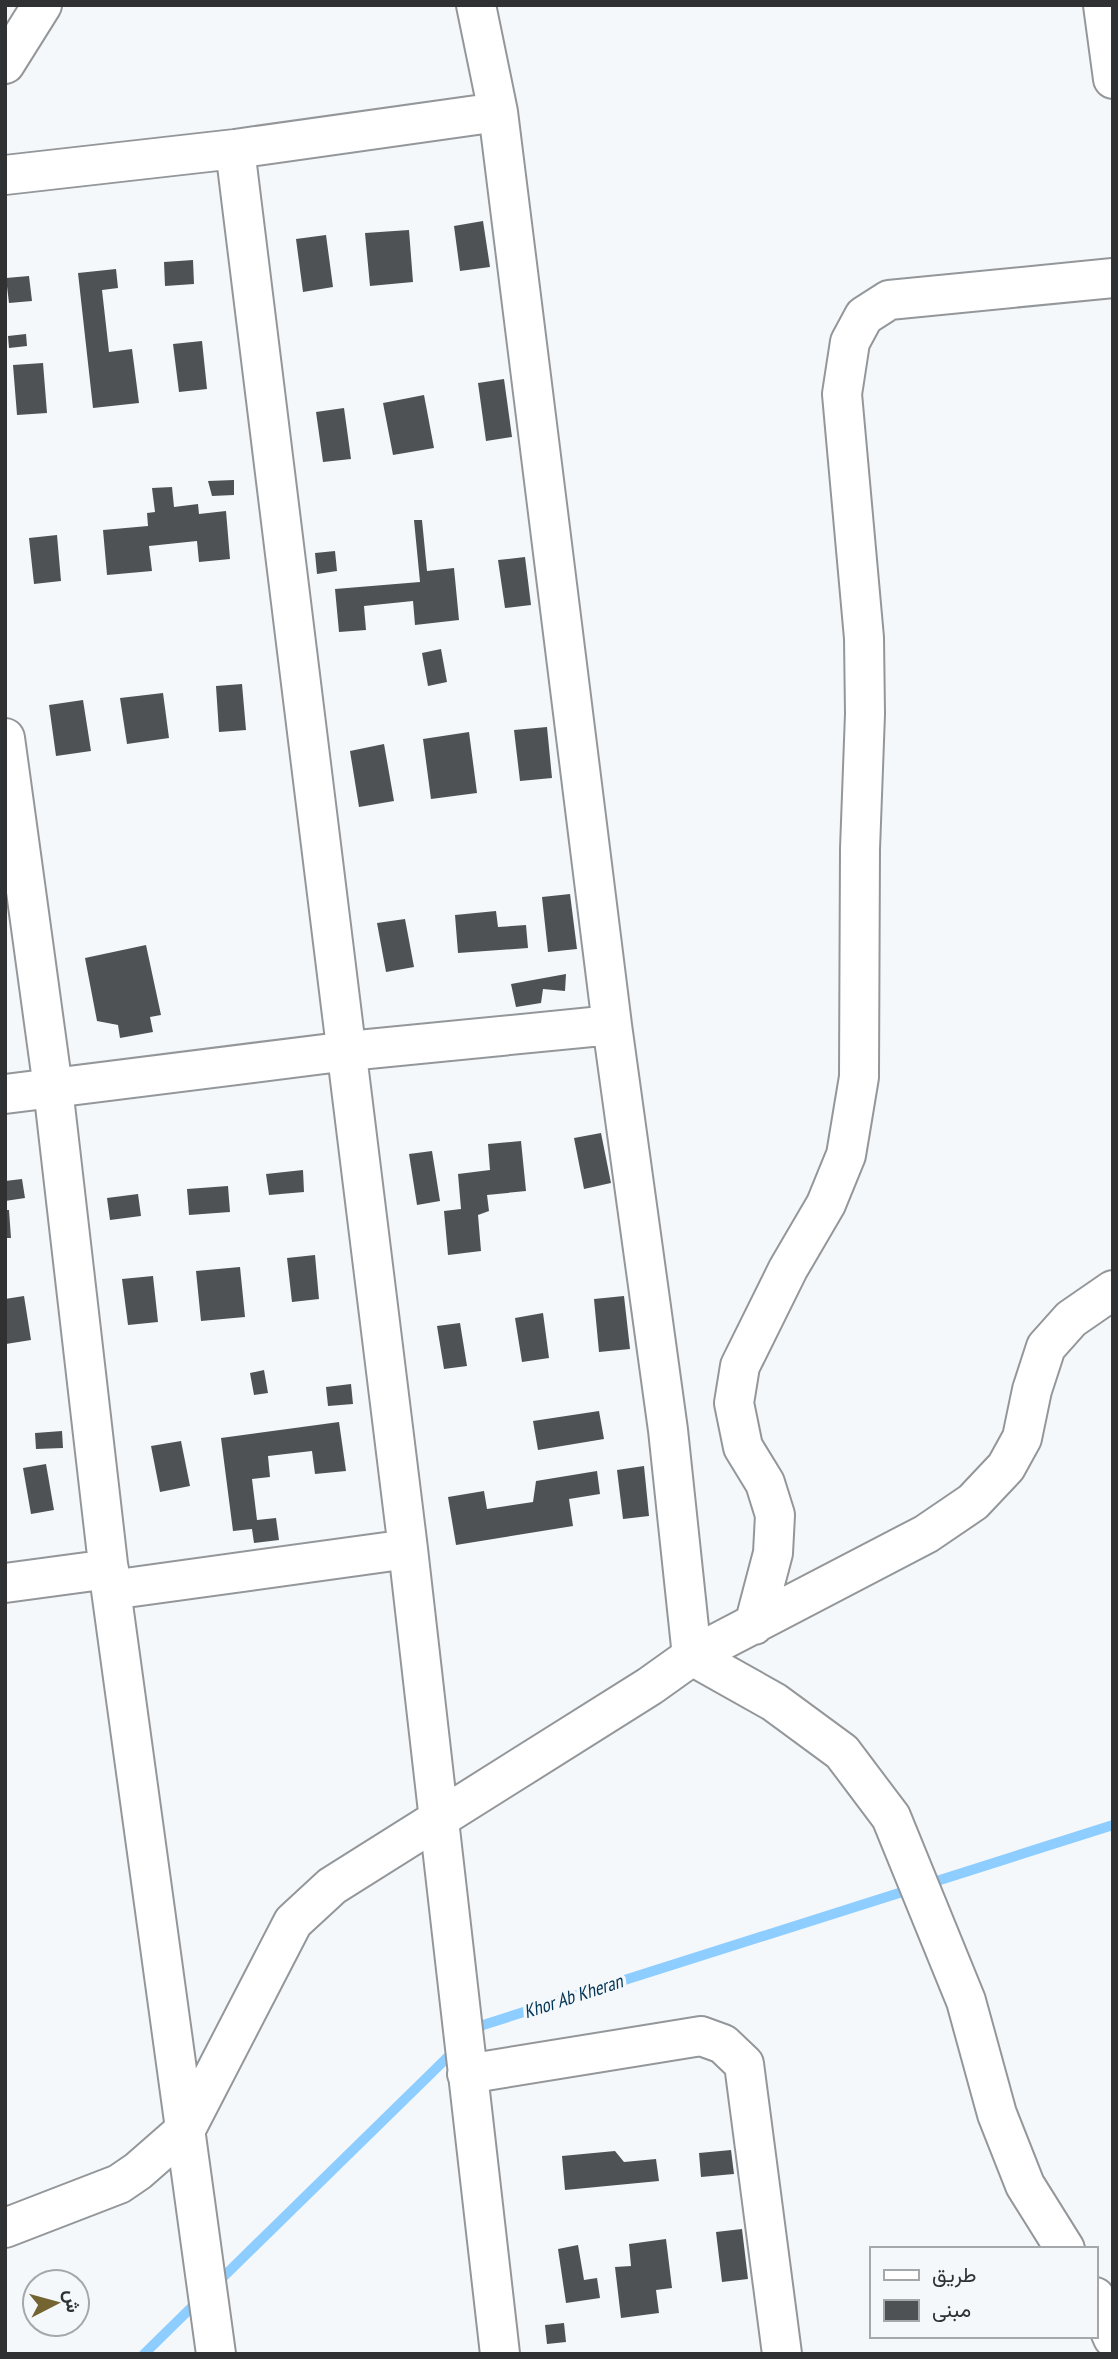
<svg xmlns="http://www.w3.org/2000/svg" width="1118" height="2359" font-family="'PT Sans Narrow',Vazirmatn,sans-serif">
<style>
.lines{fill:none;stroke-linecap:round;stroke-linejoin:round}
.stream{stroke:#8ecdff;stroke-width:10}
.building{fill:#4f5254}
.minor-casing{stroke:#94979a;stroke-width:42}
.minor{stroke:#fff;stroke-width:38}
.labels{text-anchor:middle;stroke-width:7;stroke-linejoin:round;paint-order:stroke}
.water-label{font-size:19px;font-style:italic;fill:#023656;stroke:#f4f8fb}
</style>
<rect width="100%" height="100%" fill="#f4f8fb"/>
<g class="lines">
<path class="stream" d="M471,2034L480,2026L1113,1825
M216,2284L457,2048
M144,2354L199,2300"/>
</g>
<path class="building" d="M483,221L490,267L460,271L454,226Z
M409,230L413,282L370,286L365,233Z
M326,235L333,287L303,292L296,239Z
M193,260L194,284L165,286L164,262Z
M116,269L118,288L102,290L109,352L132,349L139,403L93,408L78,273Z
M29,276L32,301L9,303L6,278Z
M26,334L27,346L9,348L8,336Z
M202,341L207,389L179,392L173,344Z
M43,363L47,413L17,415L13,365Z
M504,379L512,437L486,441L478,383Z
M424,395L434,448L393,455L383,403Z
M344,408L351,459L323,462L316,412Z
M234,480V495L212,496L208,481Z
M172,487L174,507L198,504L199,514L226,511L230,559L199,562L197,541L149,546L152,571L107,575L103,530L148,526L147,513L155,512L152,488Z
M414,520H422L427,571L454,568L459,620L415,625L413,601L364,606L366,630L339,632L335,589L420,582Z
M57,535L61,581L34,584L29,538Z
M335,551L337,571L317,574L315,553Z
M525,557L531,605L505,608L498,560Z
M441,649L447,682L428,686L422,653Z
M242,684L246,730L219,732L216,686Z
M163,693L169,738L127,744L120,698Z
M83,700L91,751L56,756L49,705Z
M547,727L552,778L520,781L514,730Z
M469,732L477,793L431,799L423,739Z
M384,744L394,801L359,807L350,751Z
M570,894L577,949L548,952L542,897Z
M496,911L498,927L526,925L528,948L458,953L455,915Z
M405,919L414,967L386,972L377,923Z
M146,945L161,1015L150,1017L153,1032L120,1038L118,1025L97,1021L85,958Z
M566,974L565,991L543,989L541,1003L516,1007L511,984Z
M601,1133L611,1183L584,1189L574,1138Z
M521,1141L526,1191L487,1195L489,1211L478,1215L481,1251L448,1255L444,1211L461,1209L458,1174L490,1170L488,1144Z
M432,1151L440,1201L417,1205L409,1154Z
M303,1170L304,1192L269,1195L266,1174Z
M22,1179L25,1198L5,1201V1181Z
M228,1186L230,1212L189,1215L187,1189Z
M138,1194L141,1216L110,1220L107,1198Z
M5,1210H9L11,1238H5Z
M315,1255L319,1299L292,1302L287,1258Z
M240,1267L245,1317L201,1321L196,1271Z
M153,1276L158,1322L128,1325L122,1279Z
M24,1296L31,1340L6,1344L5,1299Z
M624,1296L630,1349L599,1352L594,1299Z
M543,1313L549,1358L522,1362L515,1318Z
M460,1323L467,1366L444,1369L437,1326Z
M264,1370L268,1393L254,1395L250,1373Z
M351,1384L353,1404L328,1406L326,1387Z
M599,1411L604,1439L538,1450L533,1421Z
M339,1422L346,1471L315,1474L312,1451L268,1456L270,1477L252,1479L257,1520L276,1518L279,1540L254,1543L252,1529L233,1531L221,1438Z
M62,1431L63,1448L36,1449L35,1433Z
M181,1441L190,1486L160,1492L151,1446Z
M46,1464L54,1510L31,1514L23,1468Z
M644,1466L649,1516L623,1519L617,1470Z
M597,1471L600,1494L569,1499L573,1526L456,1545L448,1497L484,1491L487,1509L533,1502L536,1481Z
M731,2150L734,2174L701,2177L699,2153Z
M615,2151L624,2162L656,2159L659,2181L565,2190L562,2156Z
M742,2229L748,2279L722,2282L716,2232Z
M666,2239L672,2288L656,2290L659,2313L621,2318L615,2267L631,2266L629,2244Z
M578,2245L584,2280L597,2278L600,2298L566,2303L558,2249Z
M564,2323L566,2342L547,2344L545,2325Z"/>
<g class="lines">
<defs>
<path id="minor" d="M476,5L498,112L612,1025L668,1430L692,1656
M1103,5L1113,79
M5,64L42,5
M235,149L408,1549L500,2354
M5,175L235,149L498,112
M5,738L53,1088L111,1590L216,2354
M5,1094L348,1051L612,1025
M5,1583L109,1569
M111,1590L408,1549
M754,1625L773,1553L775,1515L765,1483L743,1447L734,1403L740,1366L788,1269L826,1204L846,1155L859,1077L860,849L865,714L864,638L842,394L850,342L864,316L889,300L1113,278
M692,1656L774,1702L842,1752L891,1817L966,2001L997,2114L1025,2185L1065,2249
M467,2074L701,2036L723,2044L744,2064L782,2354
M5,2228L119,2184L138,2171L186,2129L293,1922L332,1886L650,1686L692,1656L926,1534L973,1502L1006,1467L1022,1438L1032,1390L1046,1347L1071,1319L1113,1290
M1095,2297L1113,2338"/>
</defs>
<use href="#minor" class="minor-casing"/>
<use href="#minor" class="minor"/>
</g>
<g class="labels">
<g class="water-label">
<text transform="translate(573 1996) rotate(-18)" y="7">Khor Ab Kheran</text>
</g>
</g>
<rect width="1118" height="2359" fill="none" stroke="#2f3132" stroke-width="14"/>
<rect x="870" y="2247" width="228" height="91" fill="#f4f8fb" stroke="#a5a8ab" stroke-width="2"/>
<rect x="884" y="2270" width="35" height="10" fill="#ffffff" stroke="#a5a8ab" stroke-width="2"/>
<text x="932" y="2282" font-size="21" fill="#2f3132">طريق</text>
<rect x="884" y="2300" width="35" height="21" fill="#4f5254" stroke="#a5a8ab" stroke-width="2"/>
<text x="932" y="2317" font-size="21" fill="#2f3132">مبنى</text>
<g transform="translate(56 2303) rotate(84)"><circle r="33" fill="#f4f8fb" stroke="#a5a8ab" stroke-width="2"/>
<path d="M0-5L12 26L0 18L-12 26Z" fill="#736432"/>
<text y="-10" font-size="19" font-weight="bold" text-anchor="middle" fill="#2f3132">ش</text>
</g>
</svg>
